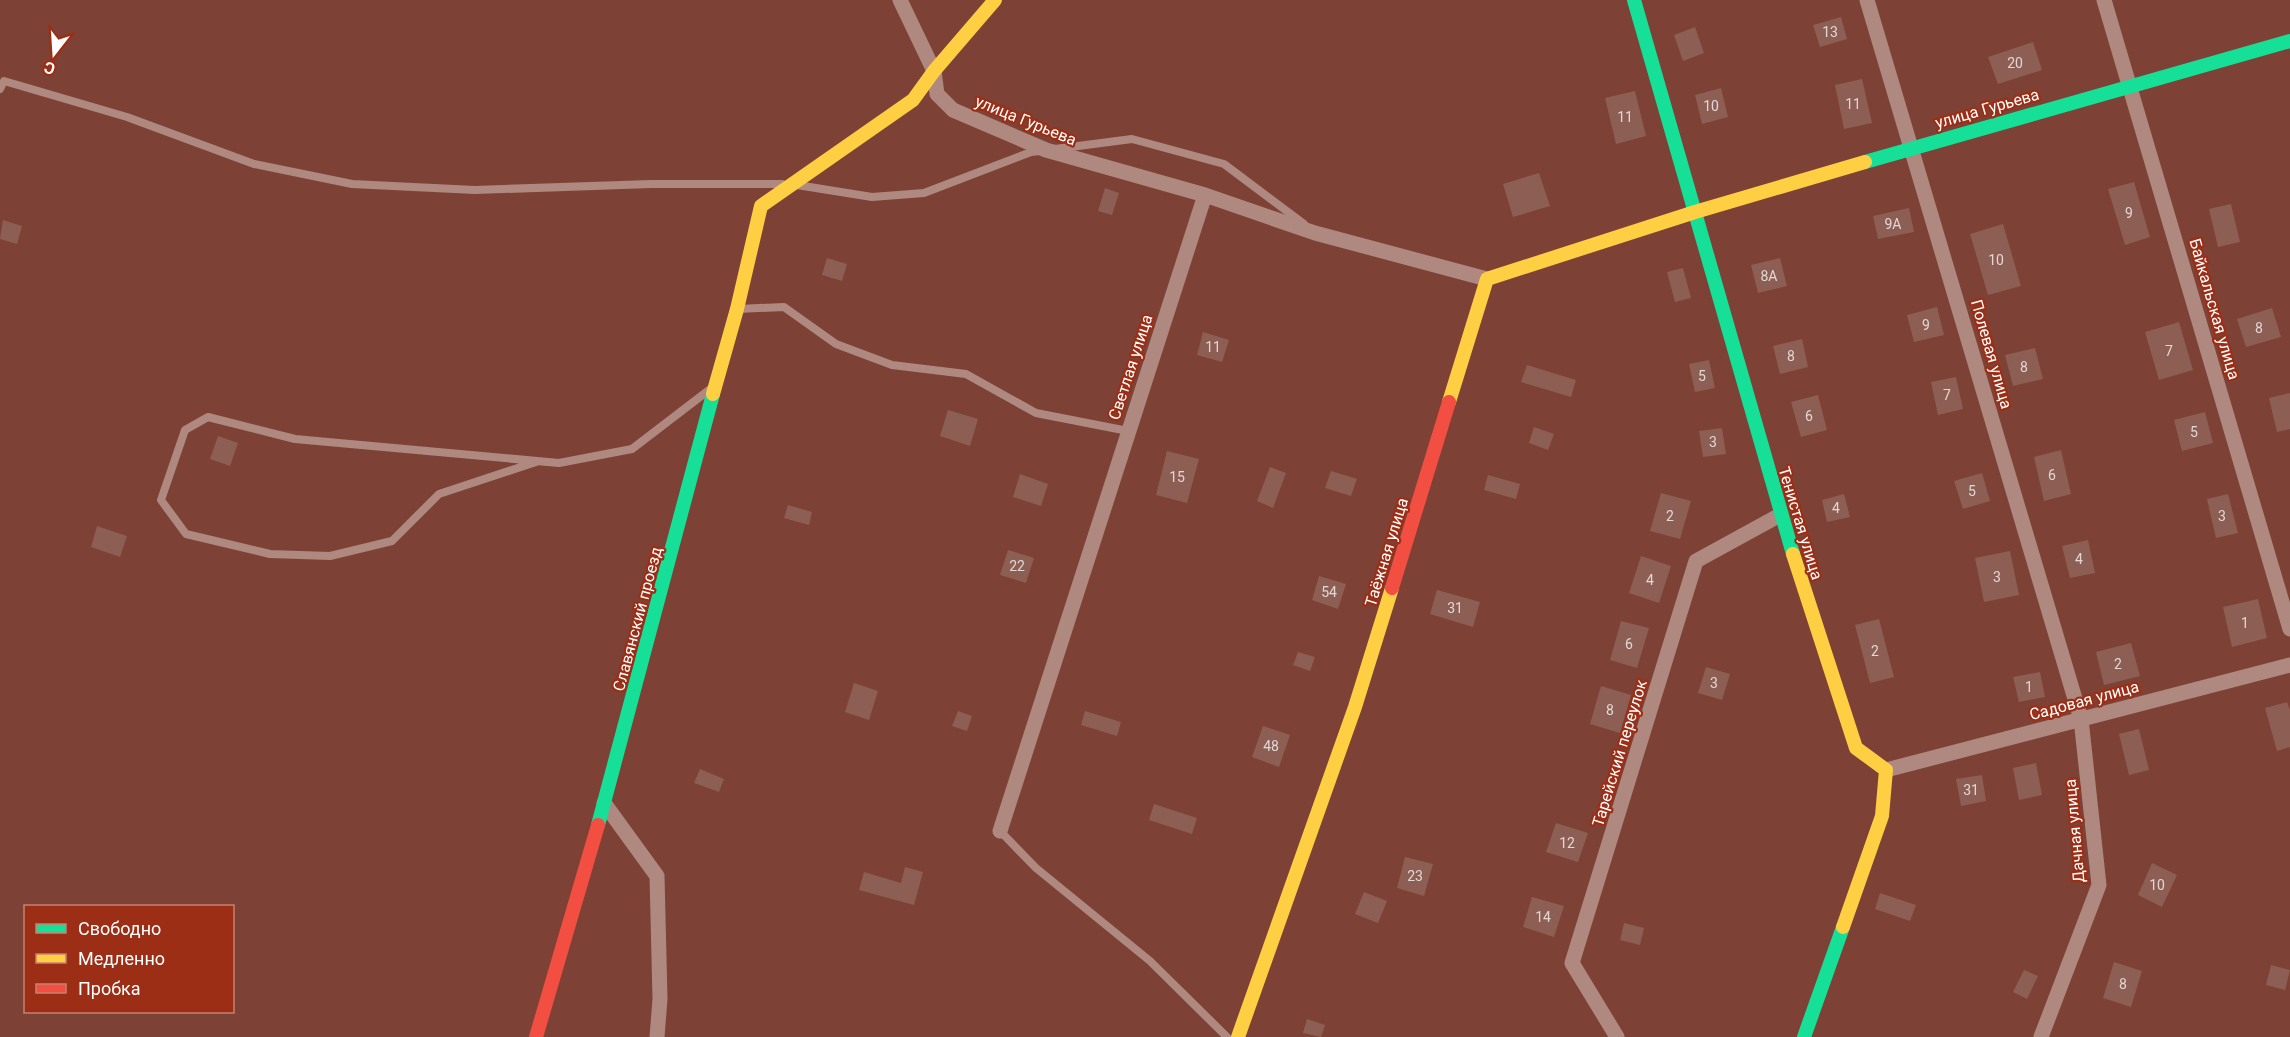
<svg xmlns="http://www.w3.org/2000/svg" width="2290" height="1037" font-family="Roboto,sans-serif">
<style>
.building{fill:#8d5e54}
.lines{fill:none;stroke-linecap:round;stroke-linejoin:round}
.lane{stroke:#af8880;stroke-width:8}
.street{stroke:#af8880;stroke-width:15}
.fast{stroke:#16e098;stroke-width:14}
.slow{stroke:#ffcf43;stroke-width:14}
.jam{stroke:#f24e42;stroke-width:14}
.labels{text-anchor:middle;stroke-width:4.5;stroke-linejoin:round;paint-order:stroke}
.number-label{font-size:14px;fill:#e2d7d4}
.street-label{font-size:16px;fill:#fff;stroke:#9c2e16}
</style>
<rect width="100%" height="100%" fill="#7d4235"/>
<path class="building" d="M1841,17L1847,39L1820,47L1813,25Z
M1695,27L1704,53L1683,61L1674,35Z
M2033,42L2042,70L1998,84L1988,57Z
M1862,79L1872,123L1844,129L1835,85Z
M1721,88L1728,117L1702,124L1695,95Z
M1635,91L1646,136L1616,144L1605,98Z
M1539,173L1550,206L1513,217L1503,184Z
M2134,182L2150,237L2125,245L2108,189Z
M1105,188L1119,193L1112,215L1098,211Z
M2231,204L2240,242L2218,247L2209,209Z
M1909,208L1914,232L1878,239L1873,216Z
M3,220L22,226L17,244L0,239Z
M2003,224L2021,286L1988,295L1970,234Z
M827,258L847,264L842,281L822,275Z
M1780,258L1787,286L1758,293L1751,265Z
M1683,268L1691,298L1675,302L1667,272Z
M1937,307L1944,335L1914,342L1907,315Z
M2272,308L2281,337L2246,347L2237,319Z
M2179,322L2193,370L2159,380L2145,332Z
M1203,332L1229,340L1222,362L1197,355Z
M1802,339L1808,367L1780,374L1773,346Z
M2035,348L2043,379L2013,386L2005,355Z
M1709,360L1715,388L1695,392L1689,364Z
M1527,365L1576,380L1571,397L1521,382Z
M1956,377L1963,409L1938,415L1931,382Z
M2290,393V429L2277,432L2269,398Z
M1818,395L1827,430L1801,437L1791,402Z
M948,410L978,419L970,446L940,436Z
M2205,412L2213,443L2182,451L2174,420Z
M1534,427L1554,434L1548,450L1529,443Z
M1722,428L1726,454L1703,457L1699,431Z
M218,436L238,443L230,466L210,459Z
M2061,450L2071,494L2044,501L2034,457Z
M1167,451L1199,459L1187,503L1156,495Z
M1270,467L1286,473L1273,508L1257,501Z
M1331,471L1357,479L1351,496L1325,488Z
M1982,473L1990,501L1963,509L1954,481Z
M1020,474L1048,484L1041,506L1013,497Z
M1488,475L1520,484L1516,499L1484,490Z
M1661,493L1691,501L1680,539L1650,531Z
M1844,494L1850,517L1827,522L1822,500Z
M2228,494L2238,533L2216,538L2207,499Z
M788,505L812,512L809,525L784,518Z
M97,526L127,536L120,557L91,547Z
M2088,540L2095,573L2070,578L2062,546Z
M1008,550L1034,558L1026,583L1000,575Z
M2010,551L2019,595L1984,602L1975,558Z
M1641,556L1671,566L1659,603L1629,593Z
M1319,576L1346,584L1338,609L1312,600Z
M1437,590L1480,602L1473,627L1430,614Z
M2258,599L2267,638L2232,647L2223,607Z
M1879,619L1894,677L1870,683L1855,625Z
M1621,621L1649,628L1637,668L1610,660Z
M2131,643L2140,676L2104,685L2096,652Z
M1298,652L1315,657L1310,671L1293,665Z
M1706,667L1730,674L1722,700L1698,693Z
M2040,672L2045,697L2019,702L2013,677Z
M854,683L878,691L869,720L845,712Z
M1601,686L1631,695L1620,733L1590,724Z
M2287,702L2290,710V747L2277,751L2265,708Z
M958,711L972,716L967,731L952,726Z
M1085,711L1121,722L1117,736L1081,725Z
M1263,726L1290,735L1279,767L1252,757Z
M2139,729L2149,770L2129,775L2119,734Z
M2036,763L2042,795L2019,800L2013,768Z
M700,769L724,779L719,792L694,783Z
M1982,775L1986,801L1961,806L1956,779Z
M1154,804L1197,818L1192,834L1149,820Z
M1556,823L1588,833L1578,862L1546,852Z
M1405,857L1433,864L1424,896L1397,888Z
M2152,863L2177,875L2162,907L2138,895Z
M905,867L923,872L914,905L859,890L864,872L901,883Z
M1364,892L1387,901L1378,923L1355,914Z
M1880,893L1916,905L1910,921L1875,909Z
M1532,897L1564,906L1554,937L1523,927Z
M1624,923L1644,928L1640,945L1620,940Z
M2114,962L2142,971L2131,1007L2103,998Z
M2271,965L2290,970L2285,990L2266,985Z
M2024,970L2038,976L2027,999L2013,992Z
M1307,1019L1325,1025L1321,1037L1303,1033Z"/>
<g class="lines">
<path class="lane" d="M0,89L4,81L127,117L254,164L352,184L475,190L651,184H782
M1055,149L1132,139L1224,164L1304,224
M797,185L872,197L924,193L1031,152L1040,151
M738,309L784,307L836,344L892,365L966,374L1036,413L1128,431
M536,462L439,494L392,541L330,556L270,554L186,534L161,500L185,430L208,417L295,439L559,463L632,449L709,390
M1000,831L1036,868L1150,961L1227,1037"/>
<path class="street" d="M900,0L934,71L937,94L953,110L1046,150L1205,195
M1867,0L2081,719L2099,885L2041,1037
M2104,0L2290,629
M1886,770L2290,665
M604,803L657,876L660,999L657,1037
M1000,831L1205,195L1315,233L1487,279
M1617,1037L1572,963L1696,561L1780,515"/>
<path class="fast" d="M1634,0L1793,554
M1865,162L2290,41
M598,825L713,394
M1804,1037L1843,927"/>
<path class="slow" d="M713,394L737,309L761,206L913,100L934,71L995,0
M1449,402L1487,279L1695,212L1865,162
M1793,554L1856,748L1886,770L1882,816L1843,927
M1238,1037L1355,707L1392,588"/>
<path class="jam" d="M1392,588L1449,402
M536,1037L598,825"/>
</g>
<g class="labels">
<g class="number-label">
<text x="1830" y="37">13</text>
<text x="2015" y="68">20</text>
<text x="1853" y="109">11</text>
<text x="1711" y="111">10</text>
<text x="1625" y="122">11</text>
<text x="2129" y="218">9</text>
<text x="1893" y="229">9А</text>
<text x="1996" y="265">10</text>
<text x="1769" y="281">8А</text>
<text x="1926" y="330">9</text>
<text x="2259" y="333">8</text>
<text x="1213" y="352">11</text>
<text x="2169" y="356">7</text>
<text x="1791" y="361">8</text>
<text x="2024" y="372">8</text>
<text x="1702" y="381">5</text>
<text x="1947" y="400">7</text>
<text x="1809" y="421">6</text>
<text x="2194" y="437">5</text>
<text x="1713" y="447">3</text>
<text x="2052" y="480">6</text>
<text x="1177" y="482">15</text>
<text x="1972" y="496">5</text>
<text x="1836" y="513">4</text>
<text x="1670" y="521">2</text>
<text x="2222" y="521">3</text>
<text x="2079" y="564">4</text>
<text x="1017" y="571">22</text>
<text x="1997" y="582">3</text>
<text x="1650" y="585">4</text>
<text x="1329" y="597">54</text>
<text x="1455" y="613">31</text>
<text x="2245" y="628">1</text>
<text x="1629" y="649">6</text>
<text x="1875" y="656">2</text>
<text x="2118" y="669">2</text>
<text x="1714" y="688">3</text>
<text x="2029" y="692">1</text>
<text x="1610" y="715">8</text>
<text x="1271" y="751">48</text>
<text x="1971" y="795">31</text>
<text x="1567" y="848">12</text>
<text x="1415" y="881">23</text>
<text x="2157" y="890">10</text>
<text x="1543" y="922">14</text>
<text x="2123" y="989">8</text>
</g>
<g class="street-label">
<text transform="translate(1987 108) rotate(-16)" y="6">улица Гурьева</text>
<text transform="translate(1026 120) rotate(22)" y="6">улица Гурьева</text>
<text transform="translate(2215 309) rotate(74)" y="6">Байкальская улица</text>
<text transform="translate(1992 354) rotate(74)" y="6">Полевая улица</text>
<text transform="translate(1130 367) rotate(-72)" y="6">Светлая улица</text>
<text transform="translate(1801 523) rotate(73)" y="6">Тенистая улица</text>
<text transform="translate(1386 552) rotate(-73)" y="6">Таёжная улица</text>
<text transform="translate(637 619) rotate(-75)" y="6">Славянский проезд</text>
<text transform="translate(2084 700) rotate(-15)" y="6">Садовая улица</text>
<text transform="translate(1619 753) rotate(-73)" y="6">Тарейский переулок</text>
<text transform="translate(2074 831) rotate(-95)" y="6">Дачная улица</text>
</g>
</g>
<rect x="24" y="905" width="210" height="108" fill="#9c2e16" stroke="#c48273" stroke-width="1.5"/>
<rect x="36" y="924" width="30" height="9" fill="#16e098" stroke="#c48273" stroke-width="1.5"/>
<text x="78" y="935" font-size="18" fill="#ffffff">Свободно</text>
<rect x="36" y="954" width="30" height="9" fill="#ffcf43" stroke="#c48273" stroke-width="1.5"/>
<text x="78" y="965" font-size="18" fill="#ffffff">Медленно</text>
<rect x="36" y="984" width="30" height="9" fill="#f24e42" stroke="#c48273" stroke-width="1.5"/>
<text x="78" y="995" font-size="18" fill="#ffffff">Пробка</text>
<g transform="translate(54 54) rotate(197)" stroke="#9c2e16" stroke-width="4.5" paint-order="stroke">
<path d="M0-4.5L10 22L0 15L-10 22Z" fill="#ffffff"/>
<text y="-9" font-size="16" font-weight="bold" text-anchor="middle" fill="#ffffff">С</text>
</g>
</svg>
